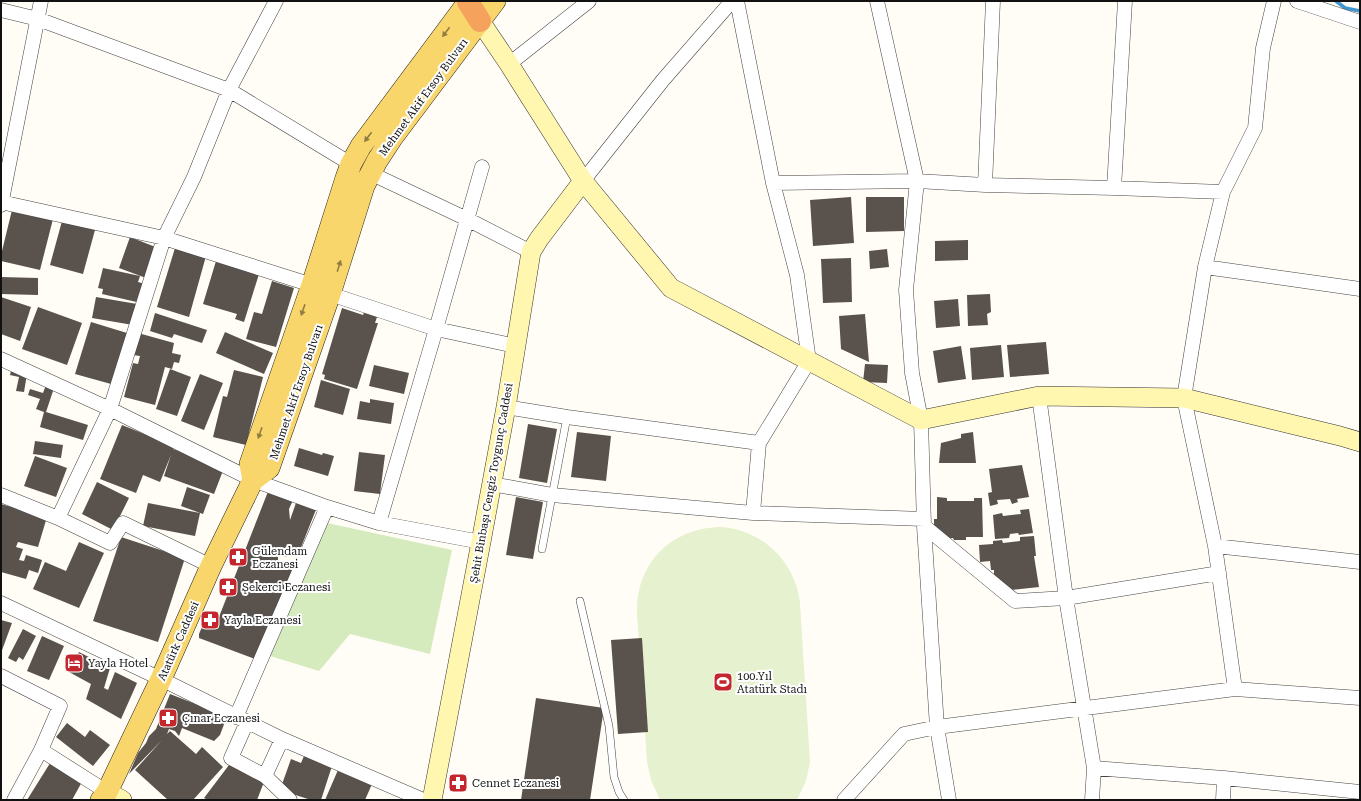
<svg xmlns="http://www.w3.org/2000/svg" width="1361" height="801" font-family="'Roboto Serif',serif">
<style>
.green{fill:#d5ebbd}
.pitch{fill:#e6f2cf}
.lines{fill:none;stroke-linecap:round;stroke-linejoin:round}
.stream{stroke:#3f96cf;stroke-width:3.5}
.building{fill:#5a524d}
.lane-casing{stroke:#444;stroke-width:8}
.street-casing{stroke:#444;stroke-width:15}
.secondary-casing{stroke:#333;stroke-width:20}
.primary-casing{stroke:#222;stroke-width:22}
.highway-casing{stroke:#222;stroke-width:23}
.lane{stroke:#fff;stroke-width:7}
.street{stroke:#fff;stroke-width:14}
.secondary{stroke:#fff6b0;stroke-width:19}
.primary{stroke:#f9d66b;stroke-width:21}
.highway{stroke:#f5a25d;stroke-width:22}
.oneway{fill:#917d42}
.labels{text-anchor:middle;stroke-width:4;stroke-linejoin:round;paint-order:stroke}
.street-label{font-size:11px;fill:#111;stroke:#fff}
.poi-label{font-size:11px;fill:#111;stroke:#fff;text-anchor:start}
</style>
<rect width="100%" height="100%" fill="#fffdf5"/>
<path class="green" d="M327,523L452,550L430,654L350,634L319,671L270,656Z"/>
<path class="pitch" d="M722,527C763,531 795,561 800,603L810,762L806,781L797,800H660L651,780L647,762L637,614C635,563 672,527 722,527Z"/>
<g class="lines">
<path class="stream" d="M1336,1L1345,8L1360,11"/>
</g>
<path class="building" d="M851,197L854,243L813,246L810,200Z
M866,197H904V231L866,232Z
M12,210L53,219L40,270L1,261V255Z
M62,221L95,230L83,274L50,265Z
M130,237L158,248L146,278L119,268Z
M968,240V260L935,261V241Z
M175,248L206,256L189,317L157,307Z
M887,249L889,267L870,269L869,251Z
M851,258L852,302L823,303L821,259Z
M216,261L259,274L244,322L235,319L237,314L203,304Z
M103,268L140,276L138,282L145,284L141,303L102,294L103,289L98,288Z
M1,277L38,278V295L1,294Z
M272,281L294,288L276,347L246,339L254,312L262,314Z
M990,294L991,312L987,314L988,325L968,326L967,295Z
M1,297L31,307L20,341L1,334Z
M96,297L137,304L133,325L92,318Z
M958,299L960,326L936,328L934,301Z
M38,307L82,323L67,365L22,349Z
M342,308L363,315L365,310L378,314L375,323H378L357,389L324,379L325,375L322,374Z
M155,313L207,330L202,343L174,334L172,338L150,331Z
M865,314L869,362L841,349L839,316Z
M91,322L127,333L111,384L75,374Z
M225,332L273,353L264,374L216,353Z
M138,333L174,343L172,353L181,355L179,363L174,362L172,369L165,367L155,405L124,397L133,363L138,364L140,356L133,355Z
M1046,342L1049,374L1010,377L1007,345Z
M1001,345L1004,377L972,380L970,348Z
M961,346L966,379L938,383L933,351Z
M865,364L888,365L887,383L863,382Z
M374,365L409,373L404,394L369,386Z
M170,369L191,377L177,416L156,409Z
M234,370L263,377L246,445L213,437L223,396L227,397Z
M11,371L27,374L24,392L16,391L19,377L10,375Z
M200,374L223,383L204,430L181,421Z
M321,380L350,389L343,415L314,407Z
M46,385L54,388L46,412L88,425L83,440L40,427L44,412L36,409L40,399L28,395L30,389L43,393Z
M370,399L394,403L391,424L357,419L360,401L370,403Z
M528,424L557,429L547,483L519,478Z
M122,425L174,446L173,449L224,468L214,494L164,476L171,455L160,482L143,475L136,493L100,479Z
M577,432L611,436L606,481L571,477Z
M973,432L976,463H939L941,443L961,438V434Z
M35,441L63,445L61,458L33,454Z
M299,448L322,455L323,453L334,456L328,476L294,466Z
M359,452L385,455L380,494L354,491Z
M35,456L67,468L56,497L24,486Z
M1022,465L1029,497L1017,499L1018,502L1012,504L1010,499L997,500L998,504L990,506L988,493L992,492L989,469Z
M97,482L129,498L113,530L82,514Z
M187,487L210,495L203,514L181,506Z
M269,489L294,498L289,509L290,520L297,500L317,507L298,555V550L296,557H278V562L294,568L275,617H271L255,659L199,638V634L207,615H217V622Z
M516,497L543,502L533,559L506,555Z
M937,497L947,498V501H974V498H982L983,537H966V540H954L953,538L945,539L934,531V519H943H937Z
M148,503L200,513L195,536L143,526Z
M1,504L47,517L38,547L18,542L16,547L23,549L19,560L24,561L26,555L42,560L38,573L29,570L26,579L1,572Z
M1029,509L1033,533L1019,535L1018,533L1010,534L1009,538L995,539L993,515L1002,513L1003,516L1021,514L1020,510Z
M1034,536L1036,556H1034L1039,587L1011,590L994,576V570H991L990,561L980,562L979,545L993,544V541L1002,540L1003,543L1020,541V537Z
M121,537L185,558L158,642L93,621Z
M79,542L104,553L79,608L33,589L45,562L66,571Z
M1,620L12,623L1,653Z
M23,629L36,636L23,660L19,657L16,662L8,658Z
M42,636L64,646L49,680L27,671Z
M642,638L648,732L618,734L611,640Z
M79,652L110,668L104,688L108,690L115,672L137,683L121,719L86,699L91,684L69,672Z
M170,694L221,714L226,719L220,735L214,741L182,728L179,736L175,731L169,729L167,734L170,731L196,754L202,747L223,767L193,800H168L135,770L162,740L129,774L138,753L146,743L149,736L156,729Z
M536,698L604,708L590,800H521Z
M67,723L85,737L90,730L110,745L93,766L56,737Z
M304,756L332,766L321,800H311L280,790L291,759L301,763Z
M52,760L83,780L72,800H27Z
M229,765L264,782L257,800H208L204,798Z
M338,770L372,784L365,800H325Z"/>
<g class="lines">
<defs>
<path id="lane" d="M542,549L567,417
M580,601L609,726L614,777L619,792L624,800"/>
<path id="street" d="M737,1L773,183L797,275L809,361L759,443L753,513
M877,1L917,181L906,290L912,373L921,420L924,526L937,727L949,800
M1297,1L1360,22
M1,10L38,19L229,90L351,164
M509,64L589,1
M370,173L467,219L531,252
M583,181L663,80L732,1
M773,183L917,181L985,185L1114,188L1223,192L1255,128L1263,48L1274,1
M985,185L993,1
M1114,188L1125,1
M1223,192L1205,267L1184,398L1215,546L1235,689
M1,202L164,238L312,285
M1,205L41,1
M1205,267L1360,289
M330,294L436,329L516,346
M1,359L110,409L253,480L327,507L379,523L481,542
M1039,396L1066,598L1094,768L1092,800
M506,407L567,417L759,443
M492,484L552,495L753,513L924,519
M1,495L58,518L110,543L123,523L211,566
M58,518L110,409L164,238L194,177L229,90L276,1
M379,523L436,329L482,167
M924,526L1015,601L1066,598L1219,573
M1215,546L1360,562
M1,603L161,679L282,739L423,800
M1,676L60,706L41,750L14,800
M236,717L327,507
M247,722L231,758L265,776
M282,739L265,776L290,800
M41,750L107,792
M1094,768L1224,778
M844,800L904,734L937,727L1235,689L1360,698
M1223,800L1224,778L1360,792"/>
<path id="secondary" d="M480,21L509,64L583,181L671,288L921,420L1039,396L1184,398L1340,436L1360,442
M107,792L122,800
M432,800L481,542L506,407L531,252L539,239L583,181"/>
<path id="primary" d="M253,480L250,464L312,285L346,178L351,164L361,146L469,1
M101,800L107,792L161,679L211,566L253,480L269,468L330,294L364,186L377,161L392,138L495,1"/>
<path id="highway" d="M468,2L480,21"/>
</defs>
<use href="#lane" class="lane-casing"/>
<use href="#street" class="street-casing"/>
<use href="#secondary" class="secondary-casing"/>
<use href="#primary" class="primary-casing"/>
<use href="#highway" class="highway-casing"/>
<use href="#lane" class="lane"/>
<use href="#street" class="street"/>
<use href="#secondary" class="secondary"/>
<use href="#primary" class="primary"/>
<use href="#highway" class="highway"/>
</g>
<defs><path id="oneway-solid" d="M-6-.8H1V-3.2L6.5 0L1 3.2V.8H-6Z"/></defs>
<g class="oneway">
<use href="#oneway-solid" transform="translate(446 32) rotate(127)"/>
<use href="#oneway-solid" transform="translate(368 137) rotate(127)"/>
<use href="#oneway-solid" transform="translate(339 266) rotate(-73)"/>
<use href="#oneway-solid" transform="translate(303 310) rotate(109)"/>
<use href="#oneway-solid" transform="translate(260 433) rotate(109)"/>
</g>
<defs>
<symbol id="pharmacy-square" viewBox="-11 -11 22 22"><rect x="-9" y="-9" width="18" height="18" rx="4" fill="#c4262e" stroke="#fff"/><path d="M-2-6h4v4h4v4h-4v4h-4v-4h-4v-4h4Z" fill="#fff"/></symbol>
<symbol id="hotel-square" viewBox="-11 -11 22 22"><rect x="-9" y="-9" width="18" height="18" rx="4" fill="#c4262e" stroke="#fff"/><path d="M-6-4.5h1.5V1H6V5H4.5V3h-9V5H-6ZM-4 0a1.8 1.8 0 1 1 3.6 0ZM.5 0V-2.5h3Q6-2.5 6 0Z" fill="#fff"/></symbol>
<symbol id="stadium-square" viewBox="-11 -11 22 22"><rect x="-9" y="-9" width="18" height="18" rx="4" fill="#c4262e" stroke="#fff"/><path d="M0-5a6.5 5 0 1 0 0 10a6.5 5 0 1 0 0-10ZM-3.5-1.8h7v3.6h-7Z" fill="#fff"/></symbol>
</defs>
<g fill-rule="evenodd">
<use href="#pharmacy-square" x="227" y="546" width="22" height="22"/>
<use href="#pharmacy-square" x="217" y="576" width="22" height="22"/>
<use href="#pharmacy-square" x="199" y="609" width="22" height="22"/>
<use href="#hotel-square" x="63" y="652" width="22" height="22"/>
<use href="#stadium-square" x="712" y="671" width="22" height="22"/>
<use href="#pharmacy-square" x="157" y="707" width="22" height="22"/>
<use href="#pharmacy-square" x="447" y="772" width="22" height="22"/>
</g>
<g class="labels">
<g class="street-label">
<text transform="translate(423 97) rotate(-54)" y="4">Mehmet Akif Ersoy Bulvarı</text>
<text transform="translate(296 392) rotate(-71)" y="4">Mehmet Akif Ersoy Bulvarı</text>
<text transform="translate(491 483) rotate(-80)" y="4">Şehit Binbaşı Cengiz Toygunç Caddesi</text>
<text transform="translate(178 641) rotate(-66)" y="4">Atatürk Caddesi</text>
</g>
<g class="poi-label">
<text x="252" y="555">Gülendam<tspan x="252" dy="13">Eczanesi</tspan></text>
<text x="242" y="591">Şekerci Eczanesi</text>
<text x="224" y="624">Yayla Eczanesi</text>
<text x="88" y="667">Yayla Hotel</text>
<text x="737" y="680">100.Yıl<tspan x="737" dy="13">Atatürk Stadı</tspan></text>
<text x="182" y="722">Çınar Eczanesi</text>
<text x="472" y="787">Cennet Eczanesi</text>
</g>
</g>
<rect width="1361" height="801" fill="none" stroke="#111111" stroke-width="4"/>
</svg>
